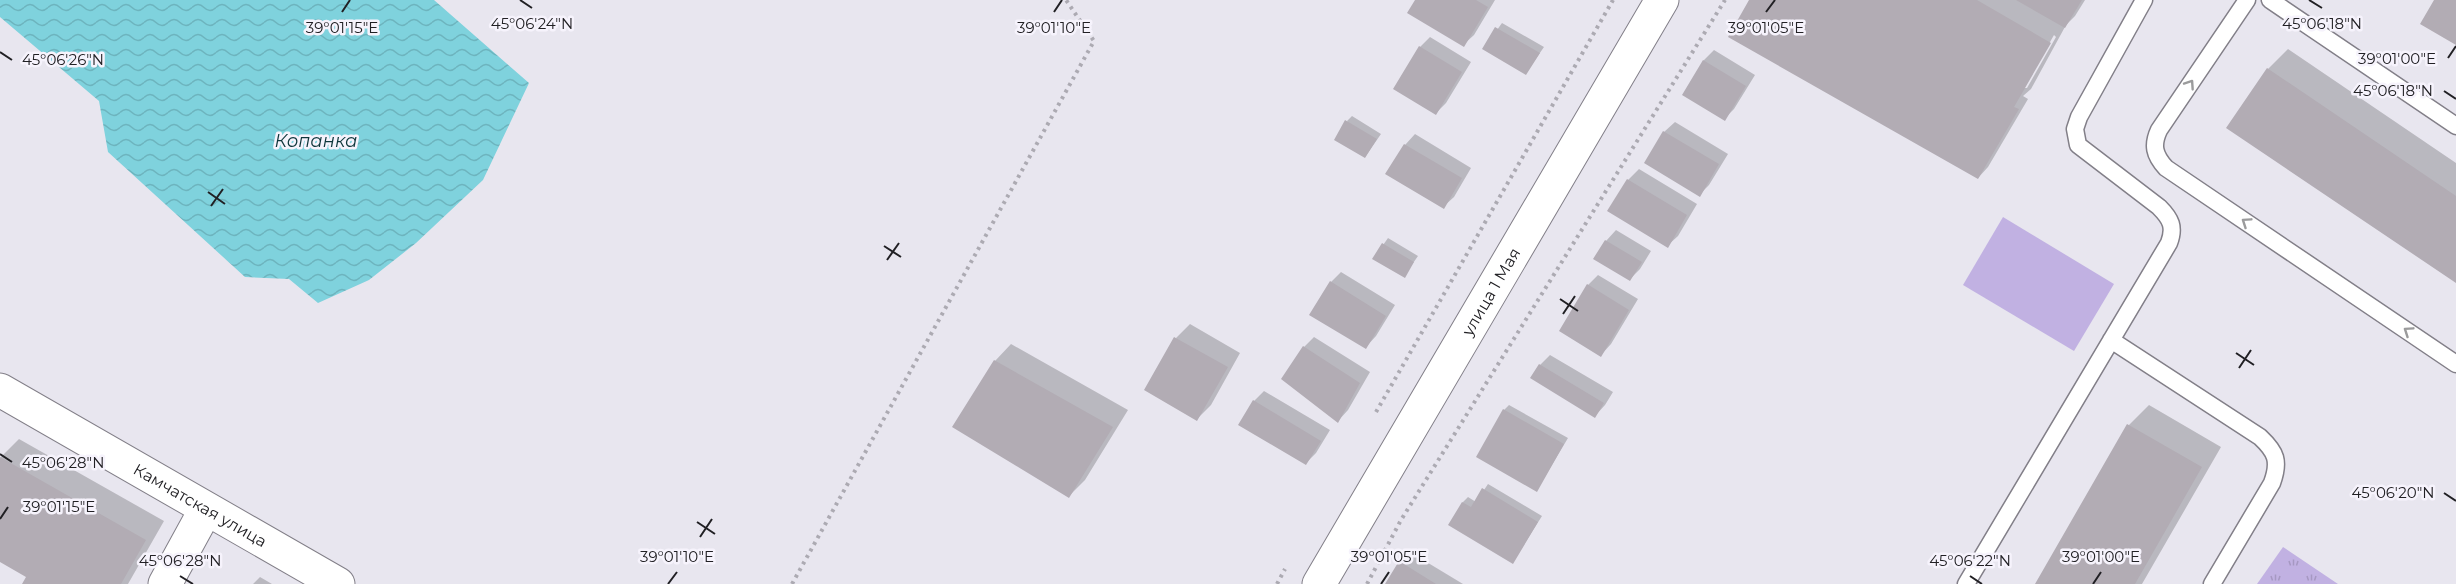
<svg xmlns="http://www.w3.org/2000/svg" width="2456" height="584" font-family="Montserrat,sans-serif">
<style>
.green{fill:#c1b1e2}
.park{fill:url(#park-tufts)}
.water{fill:url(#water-waves)}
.shadow{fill:#0003;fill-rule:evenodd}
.building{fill:#b2acb4}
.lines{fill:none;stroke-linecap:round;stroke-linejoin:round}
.service-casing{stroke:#827f88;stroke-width:19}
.minor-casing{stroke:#827f88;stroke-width:35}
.tertiary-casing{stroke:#827f88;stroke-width:35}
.path{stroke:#acaab2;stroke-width:4;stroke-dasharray:3 4.5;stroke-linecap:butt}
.service{stroke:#fff;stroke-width:16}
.minor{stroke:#fff;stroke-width:33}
.tertiary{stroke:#fff;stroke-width:33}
.oneway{stroke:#9b9b9c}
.ticks{fill:none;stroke:#212024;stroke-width:2}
.labels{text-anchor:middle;stroke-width:5;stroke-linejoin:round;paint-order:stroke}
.street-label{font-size:16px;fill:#212024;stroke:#f6f3fc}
.water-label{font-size:18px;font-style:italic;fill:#0e363b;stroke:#f6f3fc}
.ticks-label{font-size:15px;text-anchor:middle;fill:#212024;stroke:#f6f3fc;stroke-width:5;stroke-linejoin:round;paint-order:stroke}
</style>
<defs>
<pattern id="park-tufts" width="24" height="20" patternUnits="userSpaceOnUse" patternTransform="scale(1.5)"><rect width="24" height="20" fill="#c1b1e2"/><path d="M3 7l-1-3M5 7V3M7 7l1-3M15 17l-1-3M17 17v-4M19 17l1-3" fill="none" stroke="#a698c2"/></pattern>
<pattern id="water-waves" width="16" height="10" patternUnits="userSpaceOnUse" patternTransform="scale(1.5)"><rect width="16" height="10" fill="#7fd2dd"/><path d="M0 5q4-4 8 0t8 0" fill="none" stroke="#6db4be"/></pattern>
</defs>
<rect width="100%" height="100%" fill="#e8e6ef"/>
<path class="green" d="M2003,217L2114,284L2074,351L1963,285Z"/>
<path class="park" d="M2283,547L2338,584H2257Z"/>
<path class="water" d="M0,0H434L529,83L483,180L416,243L369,280L318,303L289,279L245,277L108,152L99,101L0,17Z"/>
<path class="shadow" d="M1417,0H1495L1474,35L1463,45Z
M1751,0H2085L2075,16L2066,25L2031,89L2023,96L2028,99L1988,167L1978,178ZM2054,35L2056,37L2027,88H2024Z
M1502,23L1544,47L1526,73L1484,48Z
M1430,37L1471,62L1446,103L1436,113L1420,47Z
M2288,49L2456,163V281L2268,69Z
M1714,50L1755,75L1734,109L1724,119L1684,95L1704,60Z
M1352,116L1381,134L1365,157L1347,121Z
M1675,122L1728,154L1709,185L1699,195L1664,132Z
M1415,134L1471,168L1454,197L1443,207L1405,145Z
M1639,169L1697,204L1678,236L1667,246L1609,211L1628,180Z
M1616,230L1651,251L1640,269L1630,279L1595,259L1606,241Z
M1388,238L1418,256L1404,276L1374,258Z
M1341,272L1395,305L1376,336L1366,347L1331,282Z
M1598,275L1638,299L1611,344L1601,355L1588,285Z
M1190,324L1240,353L1211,405L1197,419L1176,338Z
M1314,337L1370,372L1348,410L1338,421L1304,347Z
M1011,344L1128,410L1085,480L1069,496L995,361Z
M1550,355L1613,392L1605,405L1595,416L1540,365Z
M1264,391L1330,430L1316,453L1306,463L1254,401Z
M1509,405L1568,438L1537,490L1504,410Z
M2149,405L2221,447L2142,584H2037L2129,425Z
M19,439L164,521L128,584H23L28,576L0,560V458Z
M1488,484L1542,516L1513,562L1450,525L1463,502L1468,497L1476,502Z
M1410,552L1463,584H1387L1400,562Z
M260,577L272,584H253Z"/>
<path class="building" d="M1415,0H1476L1488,7L1464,47L1407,13Z
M1749,0H1977L2051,43L2014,107L2019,109L1978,179L1728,37Z
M2016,0H2082L2065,28Z
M2434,0H2456V45L2420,24Z
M1495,27L1540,53L1526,75L1482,49Z
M1419,46L1462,72L1436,115L1393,89Z
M1703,60L1746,86L1725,121L1682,95Z
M2267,68L2456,196V283L2226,128Z
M1345,120L1377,139L1365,158L1334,140Z
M1663,131L1719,164L1700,197L1644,163Z
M1404,144L1462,178L1444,209L1385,174Z
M1627,179L1687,215L1668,248L1607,211Z
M1605,240L1642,262L1630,281L1593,259Z
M1382,243L1414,262L1405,278L1372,259Z
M1330,281L1386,316L1366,349L1309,315Z
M1587,284L1629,310L1601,357L1559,331Z
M1174,337L1228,367L1197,421L1144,390Z
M1303,346L1360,383L1338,423L1281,379Z
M994,360L1113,427L1069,498L952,427Z
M1539,364L1604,403L1595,418L1530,378Z
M1253,400L1321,441L1306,465L1238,425Z
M1503,409L1564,444L1537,492L1476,457Z
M2127,424L2202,467L2139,577L2135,584H2035Z
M0,457L146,540L121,584H22L26,577L0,562Z
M1482,488L1538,522L1513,564L1448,525L1462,502L1471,507Z
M1399,561L1436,584H1385Z"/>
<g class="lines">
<defs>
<path id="service" d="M2247,0L2159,130C2152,145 2154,155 2166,168L2456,364
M2270,0L2456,126
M2111,340L2260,437C2276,452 2280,461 2272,483L2212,584
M1966,584L2169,243C2175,227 2171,219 2159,207L2078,145L2075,129L2079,117L2144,0"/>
<g id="minor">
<path id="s1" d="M0,390L338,584"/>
<path d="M165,584L206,509"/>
</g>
<g id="tertiary">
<path id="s2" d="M1319,584L1662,0"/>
</g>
</defs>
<use href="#service" class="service-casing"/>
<use href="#minor" class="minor-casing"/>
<use href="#tertiary" class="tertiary-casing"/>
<path class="path" d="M1376,412L1613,0
M792,584L1094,41L1066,0
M1277,584L1285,569
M1367,584L1401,520L1725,0"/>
<use href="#service" class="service"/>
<use href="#minor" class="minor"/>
<use href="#tertiary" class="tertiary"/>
</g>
<defs><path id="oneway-chevron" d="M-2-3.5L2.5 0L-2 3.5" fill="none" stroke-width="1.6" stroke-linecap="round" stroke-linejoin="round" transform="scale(1.5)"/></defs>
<g class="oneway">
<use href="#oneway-chevron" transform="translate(2190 84) rotate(-56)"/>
<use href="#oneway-chevron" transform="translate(2246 222) rotate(-146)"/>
<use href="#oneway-chevron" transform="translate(2408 331) rotate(-146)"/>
</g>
<path class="ticks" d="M520,0L532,8M2309,0L2322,8M342,12L350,0M1054,12L1062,0M1766,12L1775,0M0,52L12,60M2448,58L2456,46M2444,91L2456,99M208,192L225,204M211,206L223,189M884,246L901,257M887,260L899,243M1560,299L1578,311M1563,314L1575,296M2236,353L2254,365M2239,368L2251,350M0,454L12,462M2444,493L2456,501M0,519L8,507M697,522L715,534M700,537L712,519M180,576L193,584M1970,576L1982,584M668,584L677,572M1381,584L1389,572M2093,584L2101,572"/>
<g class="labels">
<g class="street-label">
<text dy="6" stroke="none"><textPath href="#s2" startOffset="339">улица 1 Мая</textPath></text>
<text dy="6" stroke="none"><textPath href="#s1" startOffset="231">Камчатская улица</textPath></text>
</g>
<g class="water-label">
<text x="316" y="147">Копанка</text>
</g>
</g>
<g class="ticks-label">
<text x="532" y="29">45°06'24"N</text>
<text x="2322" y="29">45°06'18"N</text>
<text x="342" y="33">39°01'15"E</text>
<text x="1054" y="33">39°01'10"E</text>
<text x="1766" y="33">39°01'05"E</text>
<text x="2397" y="64">39°01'00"E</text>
<text x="63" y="65">45°06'26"N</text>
<text x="2393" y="96">45°06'18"N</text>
<text x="63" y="468">45°06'28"N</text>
<text x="2393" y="498">45°06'20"N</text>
<text x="59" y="512">39°01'15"E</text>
<text x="677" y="562">39°01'10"E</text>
<text x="1389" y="562">39°01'05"E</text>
<text x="2101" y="562">39°01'00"E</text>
<text x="180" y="566">45°06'28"N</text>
<text x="1970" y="566">45°06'22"N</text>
</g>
</svg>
